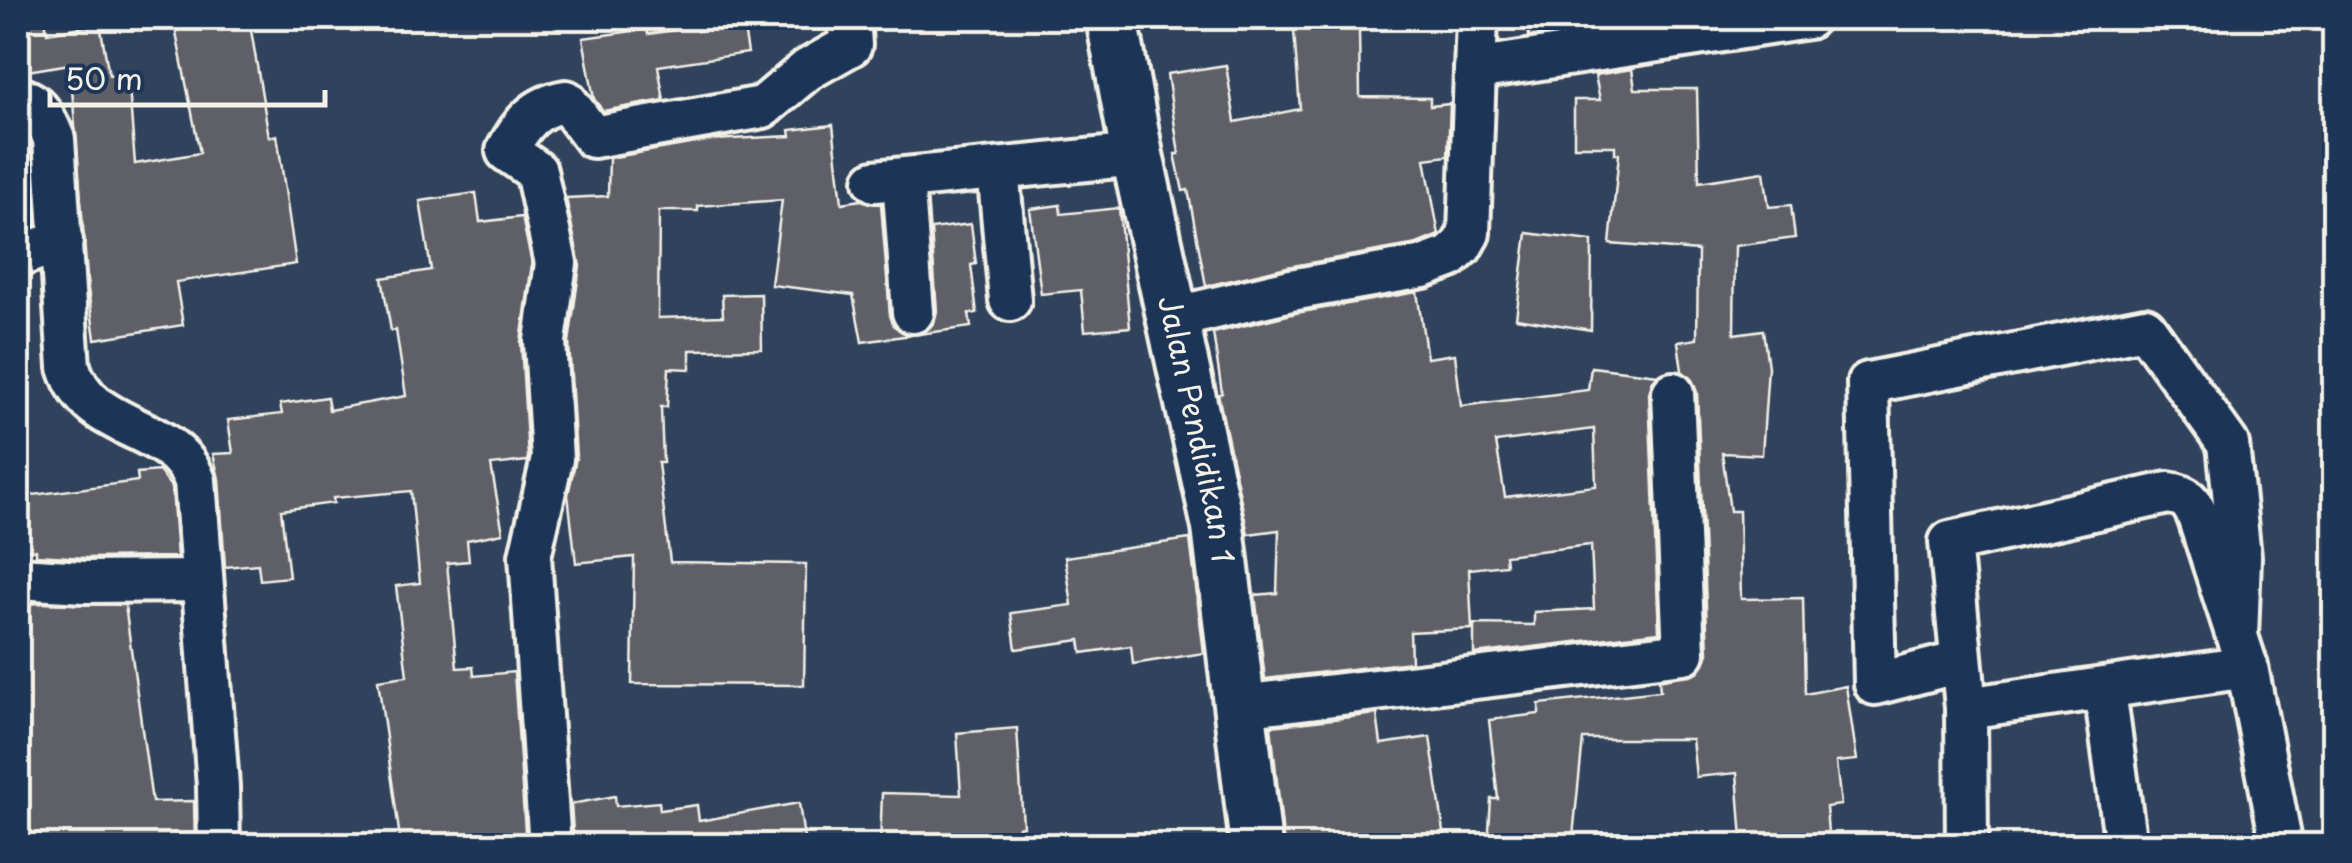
<svg xmlns="http://www.w3.org/2000/svg" width="2352" height="863" font-family="'Playpen Sans',sans-serif">
<style>
.building{fill:#5e5f68;stroke:#f4f1e8;stroke-width:2.5;fill-rule:evenodd}
.lines{fill:none;stroke-linecap:round;stroke-linejoin:round}
.minor-casing{stroke:#f4f1e8;stroke-width:48}
.tertiary-casing{stroke:#f4f1e8;stroke-width:58}
.minor{stroke:#1d3557;stroke-width:40}
.tertiary{stroke:#1d3557;stroke-width:50}
.labels{text-anchor:middle;stroke-width:10;stroke-linejoin:round;paint-order:stroke}
.street-label{font-size:30px;fill:#f4f1e8;stroke:#1d3557}
</style>
<rect width="100%" height="100%" fill="#30425c"/>
<filter id="ink" filterUnits="userSpaceOnUse"><feTurbulence type="fractalNoise" baseFrequency=".01" numOctaves="2"/><feDisplacementMap in="SourceGraphic" scale="20" xChannelSelector="R" yChannelSelector="G"/><feConvolveMatrix kernelMatrix="1 2 1 2 8 2 1 2 1" color-interpolation-filters="sRGB"/></filter>
<g filter="url(#ink)">
<path class="building" d="M18,18H45L47,33L100,24L109,75L128,74L135,164L200,153L175,28L249,18L269,137L277,135L296,264L176,282L183,325L95,339L88,289L70,64L21,72Z
M1293,18H1345L1346,30H1359L1360,97L1430,98V106L1450,104L1448,156L1425,159L1439,235L1417,244L1287,267L1206,286L1188,190L1183,191L1175,154H1179L1167,74L1226,65L1235,122L1300,109Z
M1527,18H1623L1624,22L1529,37Z
M743,23L748,53L658,66L664,100L603,111L594,99L583,38L647,29L648,34L696,27L697,31Z
M1632,69L1635,89H1697L1699,182L1764,172L1769,207L1791,205L1795,238L1735,246L1734,334L1763,330L1768,367L1762,455L1722,453L1730,511H1739L1741,599L1803,598L1805,694L1846,686L1857,760L1836,762L1841,805L1826,807L1829,846H1779V836L1742,840L1737,773L1696,777L1692,739H1583L1572,846H1488L1491,799H1498L1489,720L1539,714V704L1660,691L1659,680L1698,672L1708,653L1697,392L1692,380L1682,371L1678,342L1697,339L1698,251L1610,244L1619,154H1615V146H1574V100H1600L1595,75Z
M833,125L842,203L861,200L881,204L890,315L894,326L911,335L862,342L853,295L771,285L782,200L698,206V211H659L658,318L723,316L722,295L761,294L762,349L690,350V369L669,368L667,407H661L663,463H658L670,562L806,564L804,685L632,684L634,557L576,563L568,495L576,458L569,342L580,266L566,198L608,196L609,158L713,140L791,136L790,130Z
M31,154L36,225L18,229V157Z
M476,193L480,222L522,217L532,264L521,342L528,457L527,461L491,465L503,533L467,540L469,561L447,563L457,668L473,667L474,676L514,672L526,846H401L378,680L407,676L396,586L420,583L411,491L333,498L334,503L281,510L289,577L260,580L258,564L225,567L219,479L213,454L233,453L228,420L282,414L280,404L327,397L329,410L406,396L396,330L391,331L382,278L431,270L420,201Z
M1060,205L1061,214L1119,208L1130,327L1085,331L1081,290L1041,294L1030,209Z
M971,224L976,264L971,265L977,313L969,314L971,327L920,334L934,323L937,311L931,229Z
M1527,233L1592,241L1591,330L1516,318Z
M1417,292L1427,358L1455,354L1461,406L1588,390L1591,367L1658,375L1652,383L1649,394L1659,632L1474,654V624L1534,625V612L1594,609L1591,545L1505,555L1506,565L1469,569L1472,629L1410,632L1411,662L1265,679L1255,595L1277,593L1279,530L1248,534L1218,394L1222,393L1213,333L1296,313ZM1594,429L1596,486L1505,497L1496,442Z
M159,471L172,488L177,557L85,558L36,555V550L18,548V497L138,481L137,473Z
M1190,539L1204,653L1133,664L1131,646L1082,653L1080,640L1016,649L1011,613L1072,605L1065,557Z
M36,603L125,605L152,802L194,801L195,846H18V607Z
M1377,714L1381,744L1430,737L1446,846H1284L1271,726Z
M1017,728L1023,826L1018,827L1019,846H880L882,793L961,795L957,733Z
M615,796L616,806L659,802L660,810L697,805L699,821L799,803L805,846H574L571,804Z"/>
<g class="lines">
<defs>
<path id="minor" d="M1475,69L1808,18
M18,98C38,101 47,121 54,139L69,367C90,435 173,421 195,481L218,786L219,846
M998,169L1010,300
M903,179L913,312
M875,181L1137,155
M18,256L62,241
M1173,318L1291,290L1423,267L1450,257L1461,247L1469,233L1477,18
M18,578L84,582L202,581
M1960,662L1875,684L1868,383L2145,328L2228,444L2240,557L2237,637
M2105,691L2126,846
M1241,706L1684,653L1673,393
M1966,708L1950,542L2168,493C2187,495 2192,502 2199,519L2247,667L2282,846
M550,846L530,556L552,459L545,341L556,263L536,171L507,151C521,124 535,106 566,101L593,137L763,107L807,70L851,45L849,18
M1967,846L1966,708L2247,667"/>
<g id="tertiary">
<path id="s1" d="M1112,18L1137,155L1218,527L1256,846"/>
</g>
</defs>
<use href="#minor" class="minor-casing"/>
<use href="#tertiary" class="tertiary-casing"/>
<use href="#minor" class="minor"/>
<use href="#tertiary" class="tertiary"/>
</g>
</g>
<g class="labels">
<g class="street-label">
<text dy="10" stroke="none"><textPath href="#s1" startOffset="420">Jalan Pendidikan 1</textPath></text>
</g>
</g>
<rect width="2352" height="863" fill="none" stroke="#1d3557" stroke-width="60"/>
<rect x="30" y="30" width="2292" height="803" fill="none" stroke="#f4f1e8" stroke-width="4" filter="url(#ink)"/>
<path d="M50 90v15h275v-15" fill="none" stroke="#f4f1e8" stroke-width="5"/>
<text x="65" y="90" font-size="30" fill="#f4f1e8" stroke="#1d3557" stroke-width="8" paint-order="stroke">50 m</text>
</svg>
